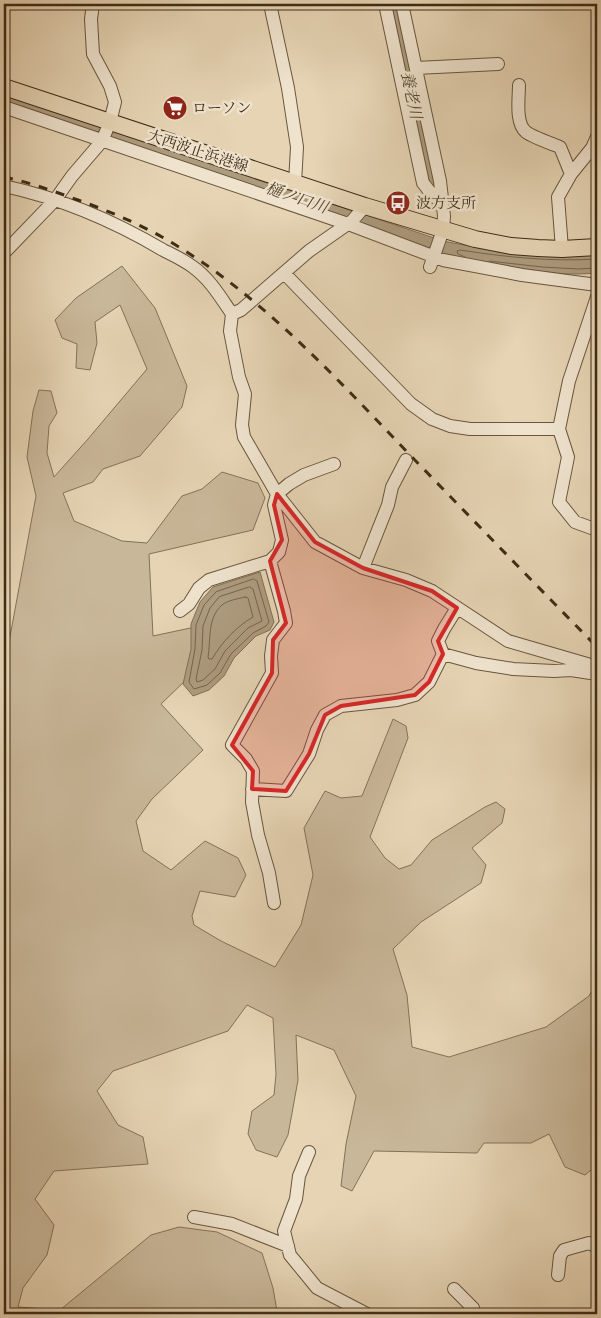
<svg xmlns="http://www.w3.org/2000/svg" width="601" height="1318" font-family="'IM FELL Great Primer','Noto Serif JP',serif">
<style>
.green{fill:#c9b799;stroke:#847257}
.water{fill:#ad9b7e;stroke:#816f54}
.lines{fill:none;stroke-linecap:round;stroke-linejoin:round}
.shore{stroke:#76644a;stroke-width:1}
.river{stroke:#ad9b7e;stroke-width:19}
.minor-casing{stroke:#68563d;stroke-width:14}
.major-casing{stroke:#3e2c15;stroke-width:18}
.minor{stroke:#efe3ce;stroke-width:12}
.major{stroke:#e6d4b4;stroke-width:16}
.rail{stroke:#3e2c15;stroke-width:3;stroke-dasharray:9 9;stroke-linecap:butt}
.marked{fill:#d62828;fill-opacity:0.2;stroke:#d62828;stroke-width:4;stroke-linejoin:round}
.labels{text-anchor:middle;stroke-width:5;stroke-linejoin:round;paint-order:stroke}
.poi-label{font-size:15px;fill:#3e2c15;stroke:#efe3ce;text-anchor:start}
.street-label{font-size:15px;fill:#3e2c15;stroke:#efe3ce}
.water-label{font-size:16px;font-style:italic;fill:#5a482f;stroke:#efe3ce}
</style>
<rect width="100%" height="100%" fill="#e6d4b4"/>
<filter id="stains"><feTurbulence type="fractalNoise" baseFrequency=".004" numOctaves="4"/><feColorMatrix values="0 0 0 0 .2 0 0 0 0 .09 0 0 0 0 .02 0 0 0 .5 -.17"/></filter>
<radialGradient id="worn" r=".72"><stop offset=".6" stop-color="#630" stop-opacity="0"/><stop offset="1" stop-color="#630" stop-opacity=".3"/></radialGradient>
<path class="green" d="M122,266L155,308L187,386L182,407L140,456L103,469L93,482L63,493L74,521L122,541L147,543L182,496L202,489L222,472L258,483L265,498L253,530L149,554L153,636L195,627L189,677L161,704L203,750L152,799L136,821L143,851L171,870L205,841L238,858L246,875L235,897L200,891L192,916L194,925L221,941L275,967L301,925L313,875L304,828L325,791L341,798L362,796L393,719L406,726L408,738L370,837L385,858L399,869L411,865L432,840L485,807L496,802L505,809L502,823L472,848L486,865L481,883L421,922L393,949L407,995L412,1047L449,1057L546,1027L589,996L597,981V1061L594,1076L597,1077V1165L585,1175L565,1167L549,1134L531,1143H484L477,1153L374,1151L352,1191L341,1186L346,1144L356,1096L334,1050L296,1035L298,1080L288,1135L277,1157L256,1150L248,1134L252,1111L274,1095L276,1074L273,1018L247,1005L228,1031L113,1071L97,1091L118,1125L143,1137L148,1164L54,1171L35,1199L54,1225L47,1255L23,1288L18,1307L60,1310L151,1235L179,1227L217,1232L262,1253L273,1288L277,1311L274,1314H4V658L9,642L36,496L27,457L33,411L39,390L51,391L57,413L49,426L47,453L54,477L88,439L147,369L120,305L95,322L97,343L90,370L76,368L77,344L62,338L55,320L76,298Z"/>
<path class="water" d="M4,93L443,241L490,250L597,254V273C553,277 508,268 464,261L4,105Z
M260,572L274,622L270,630L256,636L234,658L224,676L209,690L193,696L183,684L191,649V624L200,602L213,587Z"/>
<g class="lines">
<path class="shore" d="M465,257L458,254L457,251L460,250C505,257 551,262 597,259
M489,261L542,267L578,269L597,268
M254,579L257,581L269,622L266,626L253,633L231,654L220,673L207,685L194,689L189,682L195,649L196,625L204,605L216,592Z
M250,587L253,589L262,621L248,628L225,651L215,669L203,680L197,682L196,679L202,650L203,626L210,608L219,597Z
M245,597L248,598L253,617C236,627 222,642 212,659H209L208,657C211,640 207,618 222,605C228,600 238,599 245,597Z"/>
<path class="river" d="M393,4L419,128L432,186"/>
<defs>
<path id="minor" d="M270,4L288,88L297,147L295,183
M385,4L423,183L434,197L442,198
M402,4L440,181L444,216L443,230L430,267
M416,68L498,64
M519,85C519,98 515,123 526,132C531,136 552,144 560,147L571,174
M4,107L348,224L443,260L522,275L597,285
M4,186C60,198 114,221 163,250C173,255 184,260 193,267C210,279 221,298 232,314L230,331L239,377L245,394L242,425L244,437L277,494L315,542L363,568L406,580L432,591L508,641L594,666L597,668
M562,249L558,197L571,174L592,148L597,137
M4,253L55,200L72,176L102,141L110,122L115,102L110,86L93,54L91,19L93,4
M284,273L411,404L432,419L450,426L470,429H559
M597,297L569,381L559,429L568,457L559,502L575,522L597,530
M232,314L241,310L309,251L352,221L365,206
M270,561L284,611L286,623L273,640L271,656L272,673L232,745L246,759L253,771L252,802L258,835L269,873L274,903
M363,568L388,505L392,487L406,460
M180,611L189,604L199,588L209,580L270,561L279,552L282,540L274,505L277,494L289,484L304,475L334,464
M443,654L438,641L444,629L457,608
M252,789L286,791L309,754L317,730L325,715L341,706L397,700L415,695L429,682L443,654L476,663L513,669L554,671L571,670L597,674
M309,1152L299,1176L296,1199L284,1231L290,1255L317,1288L367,1314
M194,1217L232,1224L288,1246
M558,1275L560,1256L564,1250L589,1243L597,1247
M454,1289L473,1308L470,1314"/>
<path id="major" d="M4,87L365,206L475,239L511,246L538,248L562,249L597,247"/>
</defs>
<use href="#minor" class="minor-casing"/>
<use href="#major" class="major-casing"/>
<use href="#minor" class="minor"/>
<use href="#major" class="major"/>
<path class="rail" d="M4,177C29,182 53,191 78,200C106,210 135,222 162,237C259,292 335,377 411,456C473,520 535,584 597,647"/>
</g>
<path class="marked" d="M277,494L315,542L363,568L432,591L457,608L438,641L443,654L429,682L415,695L341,706L325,715L309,754L286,791L252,789L253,771L232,745L272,673L273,640L286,623L270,561L282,540L274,505Z"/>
<defs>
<symbol id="supermarket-disc" viewBox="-11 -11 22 22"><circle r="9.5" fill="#8f2418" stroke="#efe3ce"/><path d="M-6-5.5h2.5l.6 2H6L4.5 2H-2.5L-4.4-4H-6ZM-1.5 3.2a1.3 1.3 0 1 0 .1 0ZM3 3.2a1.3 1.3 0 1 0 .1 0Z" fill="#fff"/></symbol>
<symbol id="bus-disc" viewBox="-11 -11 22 22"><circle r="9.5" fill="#8f2418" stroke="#efe3ce"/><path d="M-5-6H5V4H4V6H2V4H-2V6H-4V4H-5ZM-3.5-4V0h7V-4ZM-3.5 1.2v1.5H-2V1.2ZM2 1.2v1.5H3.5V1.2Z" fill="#fff"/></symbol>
</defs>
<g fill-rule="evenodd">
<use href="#supermarket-disc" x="161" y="94" width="28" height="28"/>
<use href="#bus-disc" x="384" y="189" width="28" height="28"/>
</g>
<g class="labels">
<g class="poi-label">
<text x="192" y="113">ローソン</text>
<text x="416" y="208">波方支所</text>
</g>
<g class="street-label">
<text transform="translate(198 151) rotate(18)" y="5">大西波止浜港線</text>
</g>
<g class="water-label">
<text transform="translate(412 95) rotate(78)" y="6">養老川</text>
<text transform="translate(297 197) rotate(19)" y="6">樋ノ口川</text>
</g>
</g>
<rect width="601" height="1318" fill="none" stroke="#e6d4b4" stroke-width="20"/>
<rect x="5" y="5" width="591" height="1308" fill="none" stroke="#3e2c15" stroke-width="2.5"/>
<rect x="10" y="10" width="581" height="1298" fill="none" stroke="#3e2c15"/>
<rect width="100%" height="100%" filter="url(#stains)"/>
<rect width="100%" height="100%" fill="url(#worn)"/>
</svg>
